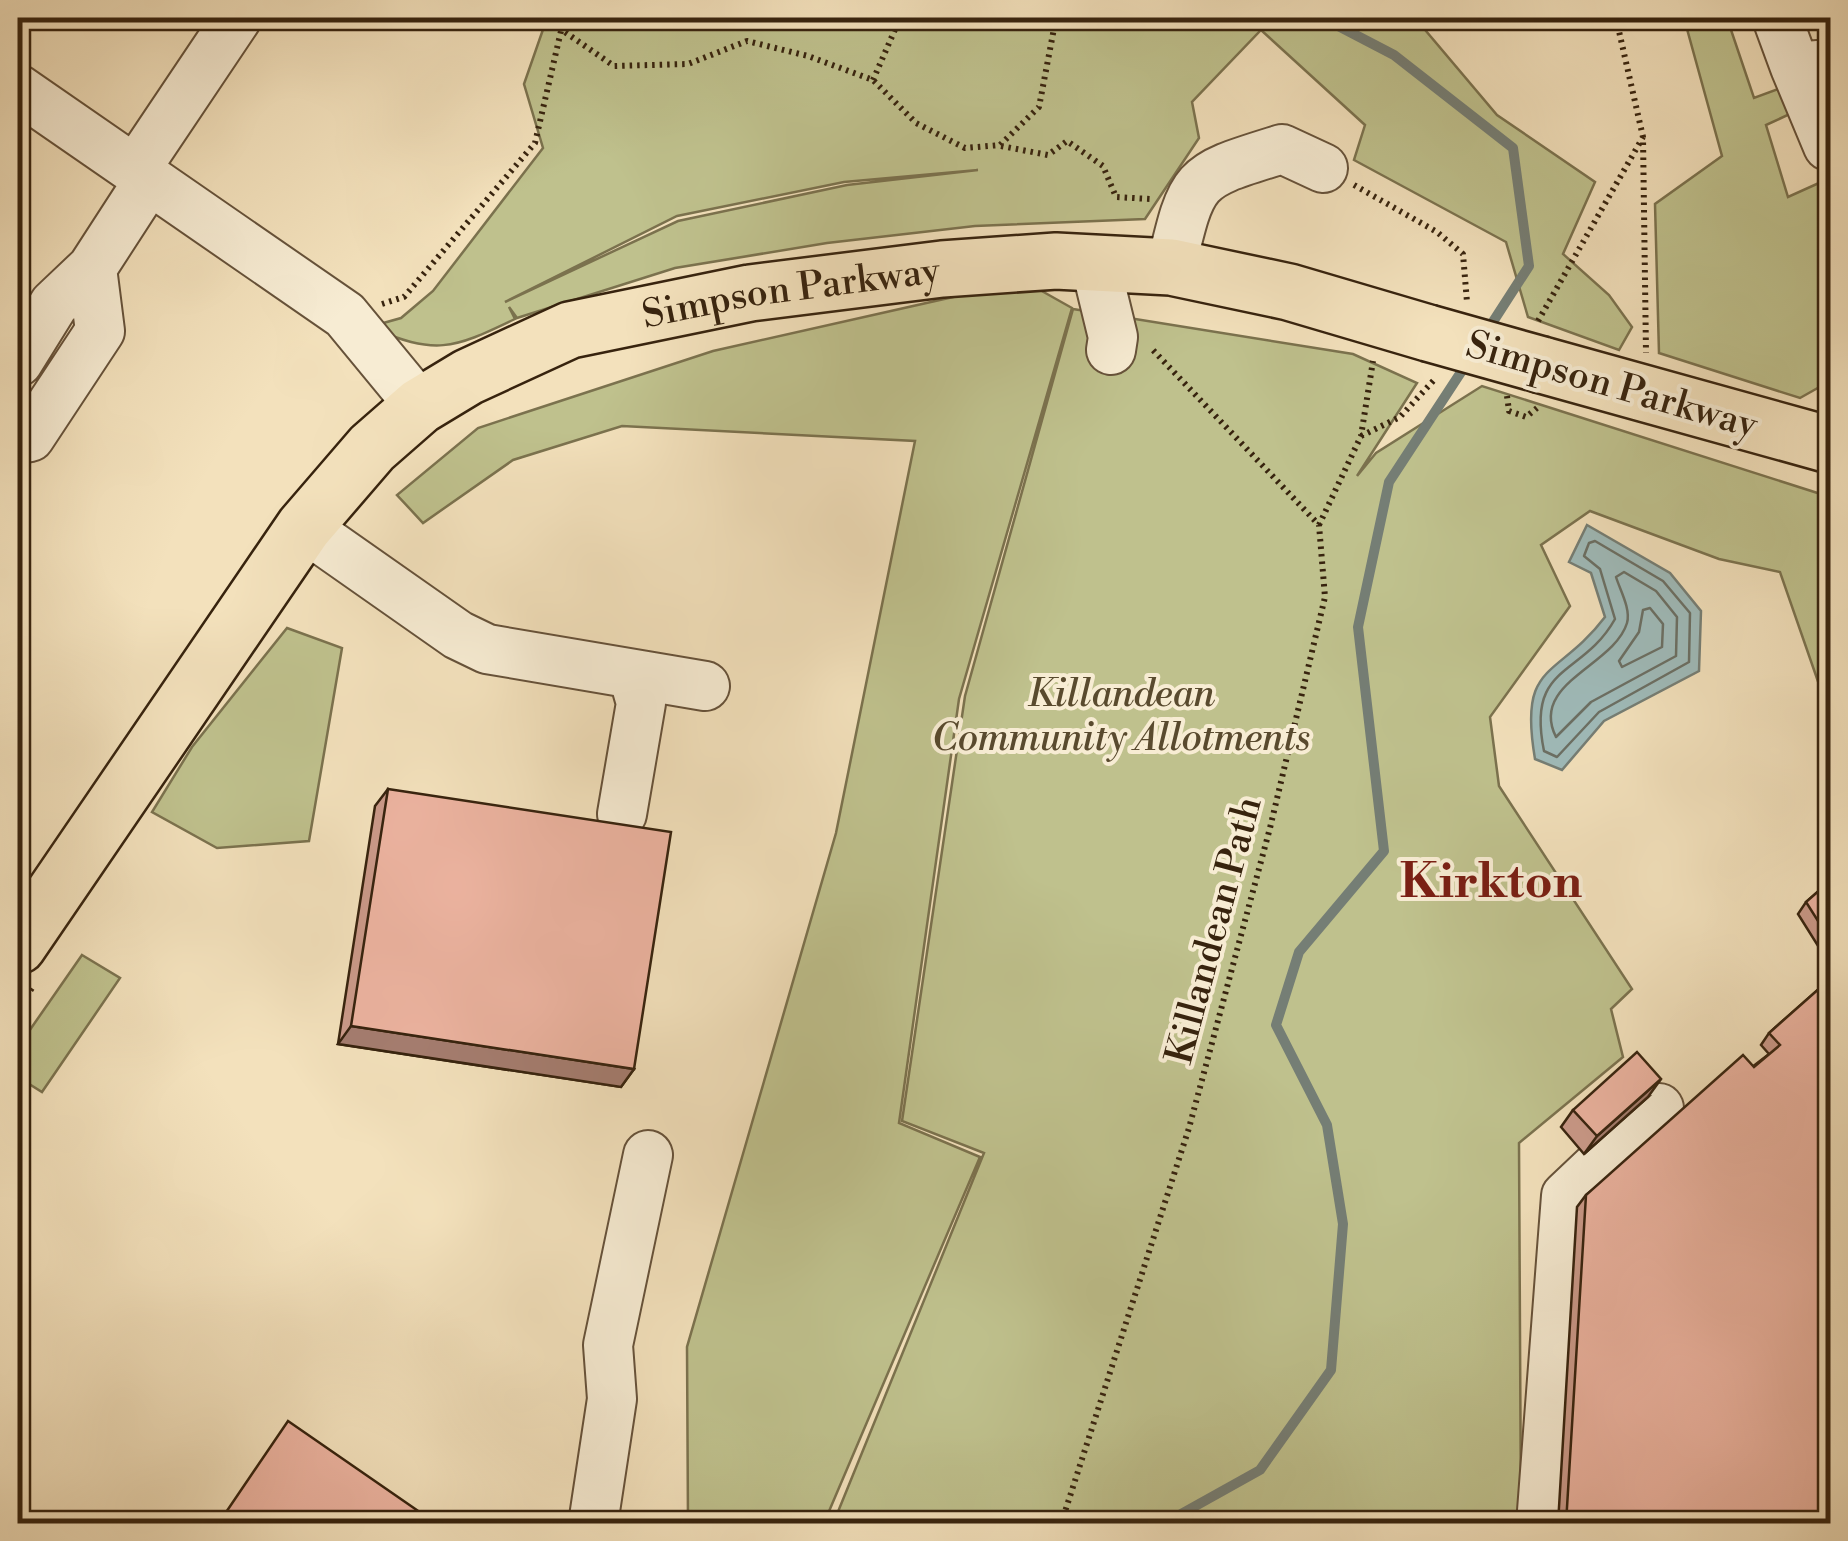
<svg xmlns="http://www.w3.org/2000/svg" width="1848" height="1541" font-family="'Libre Bodoni',serif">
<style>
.green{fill:#bfc18d;stroke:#7b724e;stroke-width:2.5;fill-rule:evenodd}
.water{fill:#9fbbba;stroke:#757e75;stroke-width:2.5}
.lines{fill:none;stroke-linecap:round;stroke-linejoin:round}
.shore{stroke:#6b6f64;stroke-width:2.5}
.stream{stroke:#757e75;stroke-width:10}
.minor-casing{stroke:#66523a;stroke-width:52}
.major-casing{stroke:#37230e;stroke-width:60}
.path{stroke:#37230e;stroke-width:6;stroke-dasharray:2.5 5;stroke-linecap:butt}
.minor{stroke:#f7ecd3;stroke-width:48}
.major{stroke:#f3e1bc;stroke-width:55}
.major-bridge-casing{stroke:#37230e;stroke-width:60;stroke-linecap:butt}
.major-bridge{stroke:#f3e1bc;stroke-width:55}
.wall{fill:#cb9a8a;stroke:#37230e;stroke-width:2.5}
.shaded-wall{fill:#a57d70;stroke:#37230e;stroke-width:2.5}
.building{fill:#ecb3a0;stroke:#37230e;stroke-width:2.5}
.labels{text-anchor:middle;stroke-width:8;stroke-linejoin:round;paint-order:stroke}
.street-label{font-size:38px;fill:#37230e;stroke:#f7ecd3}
.park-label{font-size:38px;font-style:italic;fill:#594a2e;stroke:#f7ecd3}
.district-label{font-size:48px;font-weight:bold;fill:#7a1f14;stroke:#f7ecd3}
</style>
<rect width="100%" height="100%" fill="#f3e1bc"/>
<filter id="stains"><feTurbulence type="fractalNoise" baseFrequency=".002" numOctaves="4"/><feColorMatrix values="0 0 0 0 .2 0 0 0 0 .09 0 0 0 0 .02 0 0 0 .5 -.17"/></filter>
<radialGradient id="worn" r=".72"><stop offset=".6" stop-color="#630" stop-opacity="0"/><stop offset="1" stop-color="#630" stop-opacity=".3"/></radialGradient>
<path class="green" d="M547,18H1415L1497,115L1595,182L1563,254L1609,295L1632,327L1619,350L1528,317L1506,242L1354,160L1365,125L1261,30L1192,102L1199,138L1145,219L975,226L827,243L675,268L517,318L509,307L515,319C451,350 436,355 369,327L401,318L433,291L543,148L524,84ZM978,170L847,185L678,221L505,302L677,216L844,182Z
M1684,18H1727L1754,98L1778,89L1790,114L1766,125L1788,197L1830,178V381L1800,398L1659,353L1655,204L1722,156Z
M1024,281L1072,308L959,699L899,1123L980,1157L824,1523H688L687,1347L836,833L915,441L622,426L513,460L423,523L397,495L478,428L713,351Z
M1073,309L1353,354L1417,383L1357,476L1376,453L1482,386L1830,497V716L1780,572L1719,559L1590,511L1541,545L1570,606L1490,717L1499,786L1632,989L1611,1009L1623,1057L1519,1143L1521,1523L833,1524L984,1153L902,1121L965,696Z
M287,628L342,648L309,841L217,848L152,812L192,747Z
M82,955L120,978L42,1092L18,1077V1047Z"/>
<path class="water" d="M1587,525L1670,573L1701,611L1699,671L1604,721L1562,770L1535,759C1518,660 1557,680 1605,617L1591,573L1569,562Z"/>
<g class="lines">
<path class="shore" d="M1595,541L1663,581L1690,613L1689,662L1599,712L1557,757L1544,751C1526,663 1582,678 1615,619L1600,569L1584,556L1589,543Z
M1624,572L1656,591L1677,617L1676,656L1591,702L1556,737C1529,683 1614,666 1627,623C1631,609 1620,590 1616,577Z
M1650,608L1663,624L1662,647L1622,667L1619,661L1639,632L1643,610Z"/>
<path class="stream" d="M1323,18L1394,55L1513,148L1529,266L1487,331
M1163,1524L1260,1470L1331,1370L1343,1224L1327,1125L1276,1025L1299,952L1384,851L1358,627L1389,482L1467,363"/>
<defs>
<path id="minor" d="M1777,18L1795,67L1830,64
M1795,67L1828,146
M18,89L345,315L420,406
M135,170L237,18
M1095,263L1113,337L1111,350
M1171,267C1193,174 1192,177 1282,149L1323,168
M18,362L54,304L92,268L149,180
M18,439L30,437L100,331L92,268
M304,527L458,635L487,649L705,686
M622,814L641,703L633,675
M593,1524L612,1399L608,1345L648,1155
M1541,1524L1566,1196L1659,1108"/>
<g id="major">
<path d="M1542,365L1830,445"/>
<path id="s1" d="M18,946L304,527L372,448L420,406L468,377L570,330L750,293L942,269L1056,261L1171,267L1289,292L1428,333"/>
</g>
</defs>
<use href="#minor" class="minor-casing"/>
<use href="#major" class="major-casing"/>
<path class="path" d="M1616,18L1643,137L1646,353
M559,28L614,66L688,64L747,41L808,56L873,80L916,123L965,148L1000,145L1039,107L1056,18
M873,80L900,18
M1001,146L1048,155L1067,141L1103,166L1116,197L1150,199
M1354,185L1437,232L1463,254L1467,302
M382,304L404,297L535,143L564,18
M1538,321L1643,137
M1507,396L1509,411L1526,417L1537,408
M1361,436L1400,417L1434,380
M1319,525L1361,436L1373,361
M18,1009L34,985
M1061,1524L1189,1128L1270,828L1325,597L1319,525L1152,349"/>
<use href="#minor" class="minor"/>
<use href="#major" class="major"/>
<defs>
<path id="major-bridge" d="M1428,333L1542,365"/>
</defs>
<use href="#major-bridge" class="major-bridge-casing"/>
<use href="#major-bridge" class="major-bridge"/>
</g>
<path class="wall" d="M388,789L634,1069L621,1087L338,1044L375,806Z
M1830,881V965L1798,914L1806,902Z
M1830,979V1524H1558L1577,1207L1586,1195L1769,1054L1761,1045L1769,1033Z
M1648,1097L1584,1154L1561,1127L1573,1110Z"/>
<path class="shaded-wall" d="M351,1026L634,1069L621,1087L338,1044Z
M1661,1079L1648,1097L1584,1154L1597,1136Z"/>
<path class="building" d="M388,789L671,832L634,1069L351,1026Z
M1830,881V940L1806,902Z
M1830,979V1524H1566L1586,1195L1743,1055L1754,1067L1780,1045L1769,1033Z
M1637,1052L1661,1079L1597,1136L1573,1110Z
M288,1421L437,1524H218Z"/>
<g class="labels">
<g class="street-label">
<text dy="13" stroke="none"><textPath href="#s1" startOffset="1068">Simpson Parkway</textPath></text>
<text transform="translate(1612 384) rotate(16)" y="13">Simpson Parkway</text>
<text transform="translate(1213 930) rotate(-75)" y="13">Killandean Path</text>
</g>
<g class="park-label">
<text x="1121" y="706">Killandean<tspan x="1121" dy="44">Community Allotments</tspan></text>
</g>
<g class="district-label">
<text x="1491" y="897">Kirkton</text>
</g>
</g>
<rect width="1848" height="1541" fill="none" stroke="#f3e1bc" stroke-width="60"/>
<rect x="20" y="20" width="1808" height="1501" fill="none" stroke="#37230e" stroke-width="5"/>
<rect x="30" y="30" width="1788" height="1481" fill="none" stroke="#37230e" stroke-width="2.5"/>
<rect width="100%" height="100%" filter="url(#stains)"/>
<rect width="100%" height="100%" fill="url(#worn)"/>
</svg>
